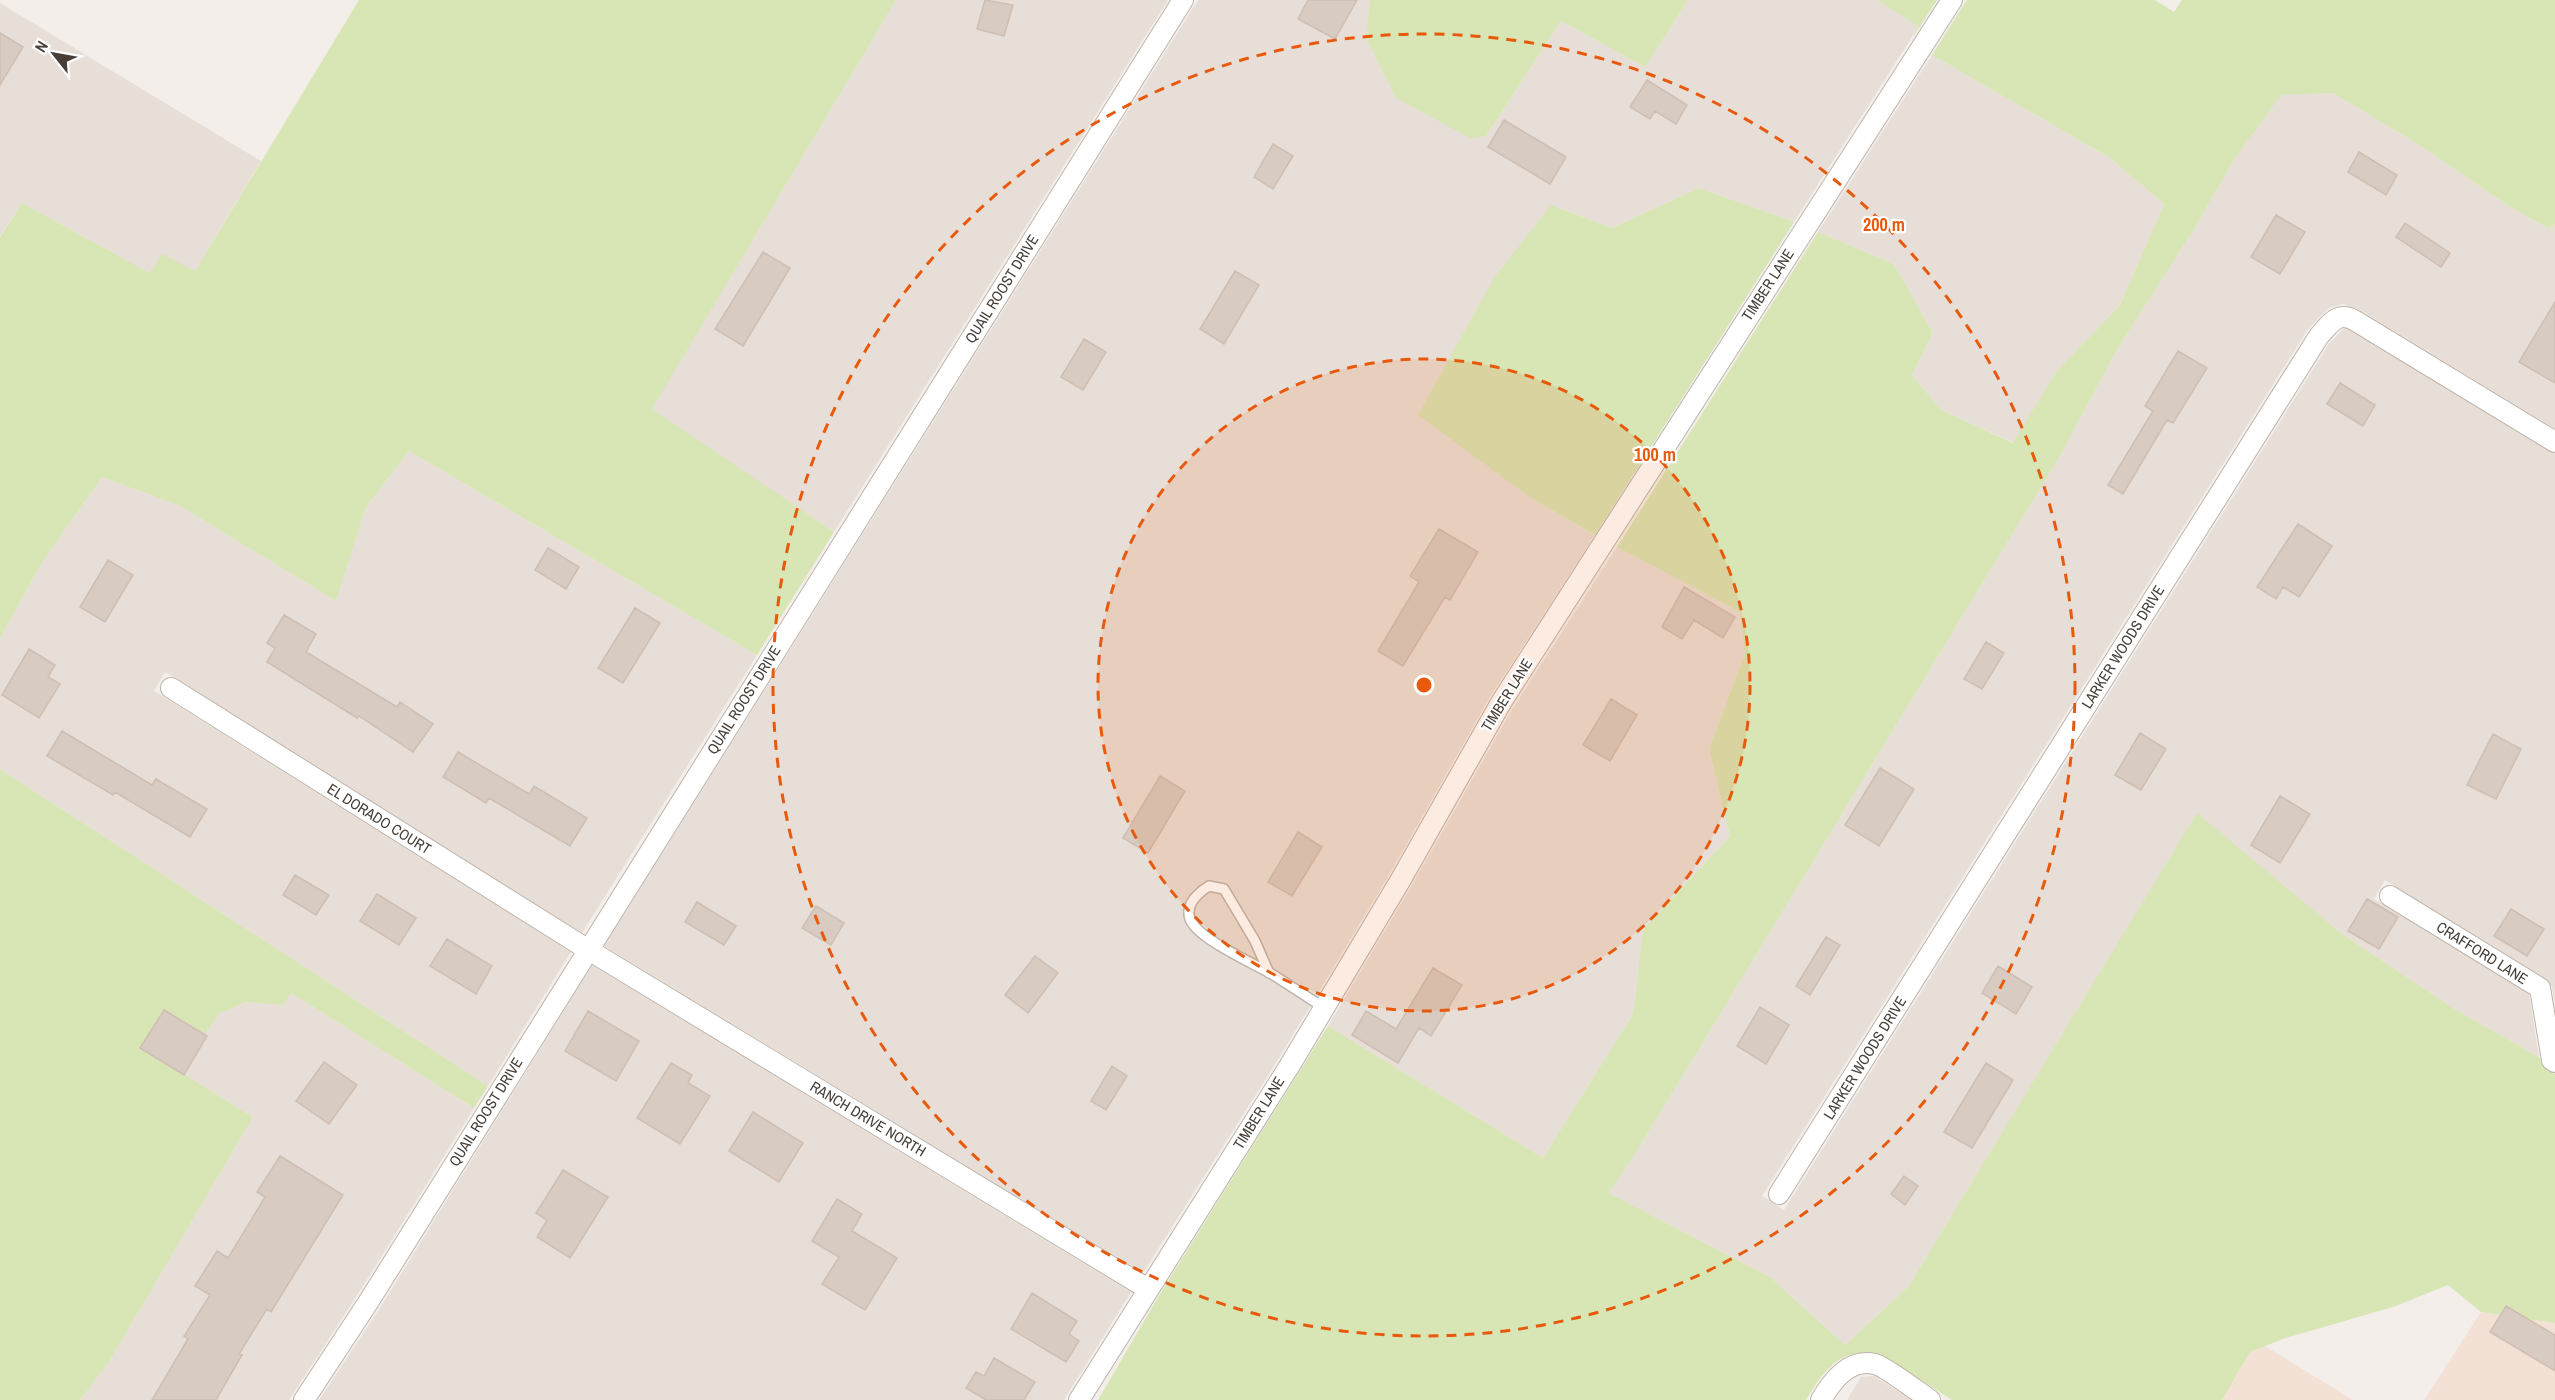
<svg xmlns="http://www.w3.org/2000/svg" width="2555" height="1400" font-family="'Archivo Narrow',sans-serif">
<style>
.residential{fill:#e7dfd7}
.commercial{fill:#f4e1d5}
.green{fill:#d8e5b4}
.building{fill:#d7cbc2;stroke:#cfbeb2;stroke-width:1.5}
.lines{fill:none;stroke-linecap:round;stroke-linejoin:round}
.lane-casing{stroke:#beb4ac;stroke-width:12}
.street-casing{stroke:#beb4ac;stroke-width:22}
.lane{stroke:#fff;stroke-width:9}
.street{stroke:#fff;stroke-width:20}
.ring{fill:none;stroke:#e8590c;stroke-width:3;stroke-dasharray:10 8}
.labels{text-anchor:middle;stroke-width:4.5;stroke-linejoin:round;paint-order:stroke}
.street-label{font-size:15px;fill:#463e37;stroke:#fff}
.centre{fill:#e8590c;stroke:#fff;stroke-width:3}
.ring-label{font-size:18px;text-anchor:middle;font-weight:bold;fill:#e8590c;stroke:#fff;stroke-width:4.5;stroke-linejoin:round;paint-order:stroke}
</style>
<rect width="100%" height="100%" fill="#f3eee9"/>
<path class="residential" d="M896,0H1168L834,532L651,410Z
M1198,0H1370L1366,38L1486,136L1561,21L1645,67L1688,0H1877L1919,26L1794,222L1699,188L1612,228L1551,205L1531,498L1595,535L1491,695L1389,875L1279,1058L1143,1273L604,946Z
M0,3L261,161L195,271L150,273L22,203L0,236Z
M1932,55L2110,158L2164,204L2120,305L2056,372L2014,443L1940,409L1912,375L1933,333L1894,264L1818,232Z
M2333,93L2424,148L2507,205L2549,229L2555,224V429L2360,310L2343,304L2329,308L2308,329L1762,1196L1784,1210L2329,344L2345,327L2555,454V1007L2552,987L2545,978L2385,880L2374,899L2529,994L2539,1057L2456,1010L2342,934L2197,814L1908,1287L1845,1345L1770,1277L1609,1193L1635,1154L2061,454L2118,348L2194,229L2235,158L2281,94Z
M409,451L757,655L582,933L165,672L154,691L571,952L488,1086L0,769V638L41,564L102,477L180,506L336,601L366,507Z
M1617,547L1740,612L1745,653L1709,749L1730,836L1643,930L1633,1014L1543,1158L1328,1026L1411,887L1513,708Z
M592,965L1131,1292L1064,1400H319L380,1308Z
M291,993L474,1108L358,1294L289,1400H80L109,1362L253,1117L179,1071L219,1014L246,1002L283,1004Z
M1874,1376L1911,1400H1847L1861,1377Z"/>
<path class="commercial" d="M2481,1312L2555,1323V1400H2424Z
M2265,1346L2353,1400H2222L2250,1352Z"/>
<path class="green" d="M359,0H896L652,409L834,532L757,655L409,451L366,507L336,601L180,506L102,477L41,564L0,638V237L22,203L150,273L162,254L195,271Z
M1370,0H1688L1645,67L1561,21L1486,136L1470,138L1396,98L1366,38Z
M1877,0H1937L1913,37L1918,26Z
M1967,0H2155L2174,12L2182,0H2555V224L2549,229L2507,205L2424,148L2333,93L2281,95L2235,158L2194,229L2118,348L2061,454L1635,1154L1609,1193L1770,1277L1845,1345L1908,1287L2197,813L2342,934L2456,1010L2539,1057L2547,1070L2555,1074V1323L2481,1312L2448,1285L2396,1306L2283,1339L2250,1352L2222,1400H1952L1882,1355C1841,1345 1824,1370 1806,1400H1098L1160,1294L1328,1026L1543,1158L1633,1014L1643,930L1730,836L1709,749L1745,653L1740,612L1617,547L1818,232L1894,264L1933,333L1912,375L1940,409L2013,443L2056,372L2120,305L2164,204L2110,158L1932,55Z
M1699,188L1794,222L1595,535L1531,498L1418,415L1494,278L1551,205L1612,228Z
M0,769L488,1086L474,1108L291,993L283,1005L246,1002L219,1014L179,1071L253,1117L109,1362L80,1400H0Z"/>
<path class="building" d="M985,0L1013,5L1004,36L977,29Z
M1308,0H1357L1335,39L1298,19Z
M0,33L23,47L0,85Z
M1647,80L1687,105L1676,124L1655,111L1650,119L1630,107Z
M1504,120L1566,157L1550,184L1488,147Z
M1273,144L1293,156L1273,189L1254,177Z
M2359,152L2397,175L2386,195L2348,172Z
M2276,215L2305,232L2280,274L2251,257Z
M2405,223L2450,253L2441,267L2396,237Z
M763,252L790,268L743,346L715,329Z
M1235,271L1259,285L1224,344L1200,329Z
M2555,302V383L2519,362Z
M1084,339L1106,352L1083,390L1061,377Z
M2178,351L2207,368L2173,423L2167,420L2123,494L2108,485L2153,411L2145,406Z
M2340,383L2375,405L2363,426L2327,404Z
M2298,524L2332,546L2299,597L2283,587L2276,599L2257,587Z
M1439,529L1478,552L1450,600L1445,597L1403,666L1378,651L1419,582L1410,576Z
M548,548L579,567L566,589L535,570Z
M108,560L133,575L105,622L80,607Z
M1684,587L1735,617L1723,638L1694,620L1682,639L1662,627Z
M635,608L660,623L623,683L598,668Z
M284,615L316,634L306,652L397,707L400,702L433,724L413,752L359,716L357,718L267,662L275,648L267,643Z
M1986,642L2004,653L1982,689L1964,679Z
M29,649L55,665L48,677L60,684L39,718L2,695Z
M1611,699L1637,715L1610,761L1583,745Z
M62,731L152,785L156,779L207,809L190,837L115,792L113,795L47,756Z
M2140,733L2166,749L2141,790L2115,775Z
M2493,734L2521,749L2496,799L2467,785Z
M458,752L529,794L534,786L587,818L570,846L489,798L486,803L443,777Z
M1880,768L1914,789L1879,846L1845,825Z
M1160,776L1185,791L1148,853L1123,838Z
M2280,796L2310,814L2280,863L2251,845Z
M1298,832L1322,847L1292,896L1268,882Z
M295,875L329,895L316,915L283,895Z
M377,894L416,918L399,945L360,921Z
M2367,899L2398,917L2379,949L2348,931Z
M697,902L736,926L724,945L685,922Z
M816,906L844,923L831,945L802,928Z
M2511,909L2544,929L2527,956L2494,936Z
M1826,937L1840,945L1810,995L1796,986Z
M447,939L492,966L476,994L430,966Z
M1035,956L1058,973L1028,1013L1005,995Z
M1998,966L2032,987L2016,1014L1982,993Z
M1433,968L1462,985L1431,1036L1419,1028L1398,1063L1352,1035L1366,1011L1396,1029Z
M1760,1007L1789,1025L1766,1064L1737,1046Z
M164,1010L207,1036L184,1075L140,1048Z
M588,1011L639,1041L616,1081L565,1051Z
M324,1062L357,1085L329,1124L296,1101Z
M671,1063L692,1075L688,1083L710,1096L680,1144L637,1118Z
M1986,1063L2013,1080L1972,1148L1944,1132Z
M1112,1066L1127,1076L1106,1110L1091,1101Z
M753,1112L803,1143L779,1182L729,1151Z
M280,1156L343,1195L271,1312L267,1309L239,1354L242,1355L216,1400H152L188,1339L184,1336L210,1295L195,1286L217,1251L228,1258L265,1197L257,1192Z
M563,1170L608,1197L570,1258L537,1237L547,1220L536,1213Z
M1904,1176L1918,1186L1905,1205L1891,1194Z
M837,1199L862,1214L852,1231L897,1258L865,1310L822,1284L839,1257L812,1241Z
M1032,1293L1077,1321L1069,1334L1079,1341L1066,1362L1011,1329Z
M2506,1306L2555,1335V1371L2490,1332Z
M994,1358L1035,1382L1024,1400H986L966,1388L976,1372L984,1376Z"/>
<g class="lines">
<defs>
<path id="lane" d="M1269,973L1255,941L1224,889L1209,886C1198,893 1185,904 1190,919C1198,939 1251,962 1270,973C1288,984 1306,996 1324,1008"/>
<path id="street" d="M171,688L587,949L1148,1289
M2390,896L2540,988L2552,1060L2555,1062
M1779,1194L2319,336C2330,324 2337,311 2354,320L2555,442
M304,1400L369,1301L1183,0
M1079,1400L1290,1065L1400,881L1502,701L1952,0
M1821,1400C1832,1381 1849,1358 1875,1364C1884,1366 1920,1393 1930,1400"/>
</defs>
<use href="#lane" class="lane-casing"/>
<use href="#street" class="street-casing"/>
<use href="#lane" class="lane"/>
<use href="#street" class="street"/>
</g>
<circle cx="1424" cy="685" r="326" fill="#e8590c" fill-opacity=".12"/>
<g class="ring">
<circle cx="1424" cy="685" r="326"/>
<circle cx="1424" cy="685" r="651"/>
</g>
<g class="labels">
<g class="street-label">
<text transform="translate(1768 285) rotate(-57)" y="5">TIMBER LANE</text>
<text transform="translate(1002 289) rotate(-58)" y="5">QUAIL ROOST DRIVE</text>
<text transform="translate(2123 647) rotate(-58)" y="5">LARKER WOODS DRIVE</text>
<text transform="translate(1507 695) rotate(-58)" y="5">TIMBER LANE</text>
<text transform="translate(744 700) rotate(-58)" y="5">QUAIL ROOST DRIVE</text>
<text transform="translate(379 819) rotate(32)" y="5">EL DORADO COURT</text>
<text transform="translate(2482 953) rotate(32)" y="5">CRAFFORD LANE</text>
<text transform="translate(1865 1058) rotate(-58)" y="5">LARKER WOODS DRIVE</text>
<text transform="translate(486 1112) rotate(-58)" y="5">QUAIL ROOST DRIVE</text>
<text transform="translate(1259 1113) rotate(-58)" y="5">TIMBER LANE</text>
<text transform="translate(868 1119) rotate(31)" y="5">RANCH DRIVE NORTH</text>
</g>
</g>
<circle cx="1424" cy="685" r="9" class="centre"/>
<g class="ring-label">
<text x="1884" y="231">200 m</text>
<text x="1655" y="461">100 m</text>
</g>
<g transform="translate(54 54) rotate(301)" stroke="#ffffff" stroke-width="4.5" paint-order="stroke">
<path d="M0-4.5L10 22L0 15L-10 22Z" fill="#463e37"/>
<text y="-9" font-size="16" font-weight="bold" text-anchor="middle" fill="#463e37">N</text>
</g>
</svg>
